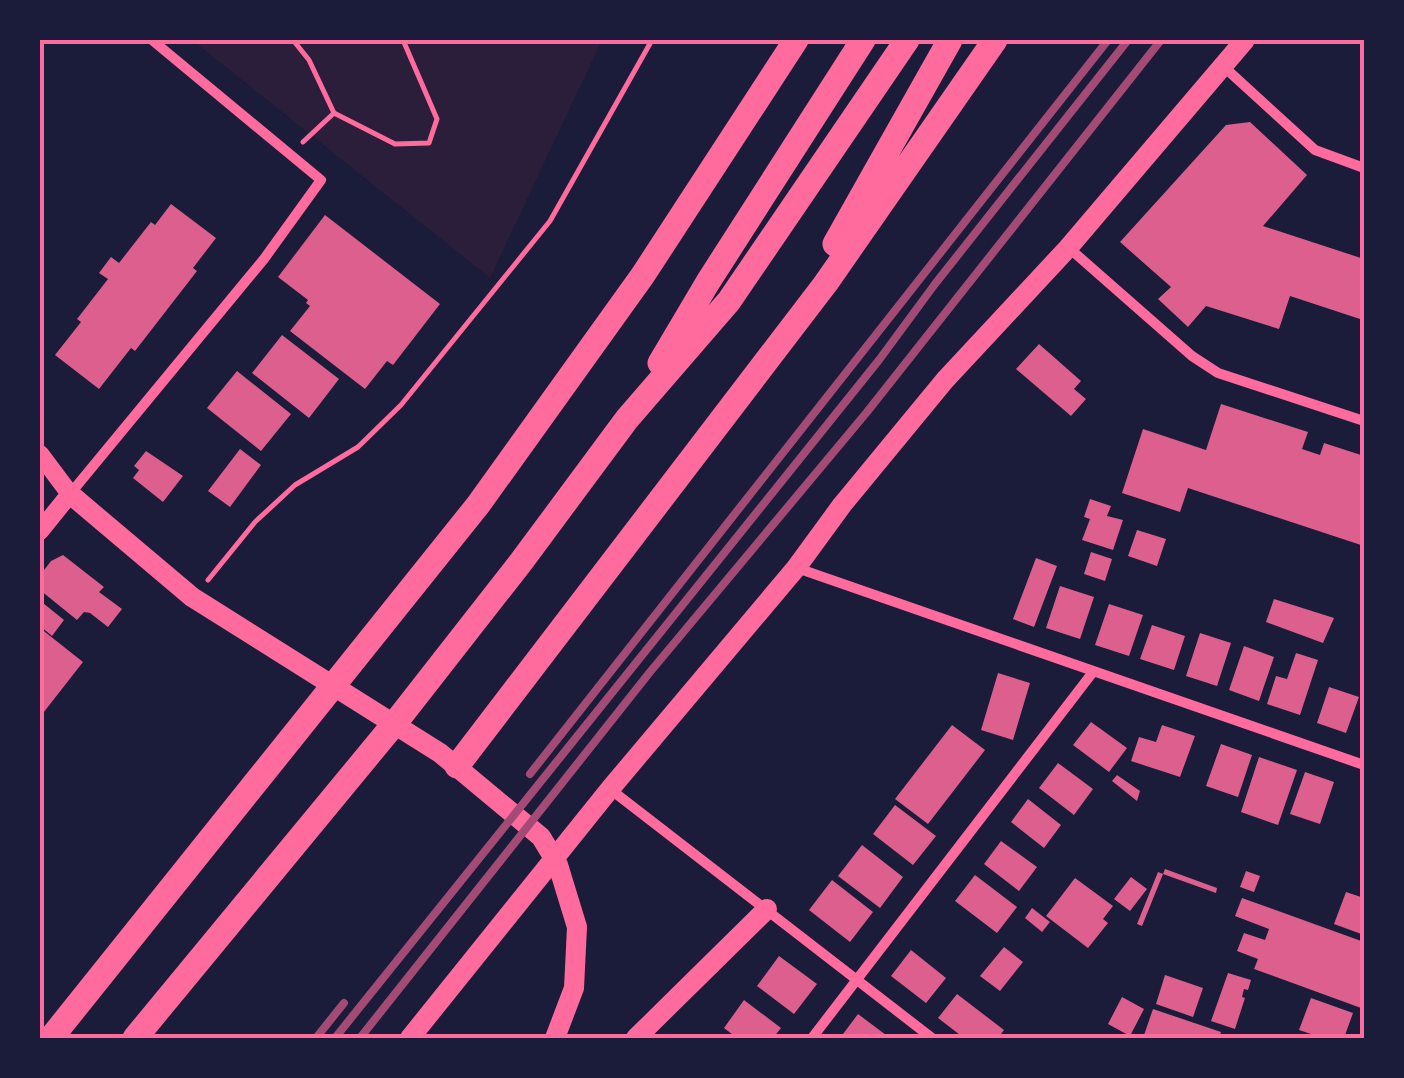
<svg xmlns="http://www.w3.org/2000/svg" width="1404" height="1078" font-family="Jost,sans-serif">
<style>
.green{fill:#2a1e3b}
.building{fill:#dd5f8e}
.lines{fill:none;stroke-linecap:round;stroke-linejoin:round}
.path{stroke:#ff6b9d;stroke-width:5}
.minor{stroke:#ff6b9d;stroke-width:10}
.tertiary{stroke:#ff6b9d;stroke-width:18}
.secondary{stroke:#ff6b9d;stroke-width:20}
.motorway{stroke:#ff6b9d;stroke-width:25}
.rail{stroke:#a44b75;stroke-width:8}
.neatline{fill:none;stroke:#ff6b9d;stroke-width:4}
</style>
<rect width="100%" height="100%" fill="#1b1b3a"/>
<path class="green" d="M192,40H602L490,278Z"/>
<path class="building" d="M1250,122L1307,175L1263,226L1364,259V308L1360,319L1290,296L1279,329L1206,306L1188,327L1158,299L1171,287L1120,242L1226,125Z
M171,204L216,238L193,268L197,271L135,351L131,348L99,389L55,355L81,322L77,319L108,279L99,273L111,257L119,263L151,222L155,225Z
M325,215L440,304L393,365L387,361L365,389L290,331L310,306L306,303L308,300L278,277Z
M282,335L339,379L309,418L252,373Z
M1039,344L1081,381L1074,389L1086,399L1071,416L1016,369Z
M237,371L291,414L261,451L207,408Z
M1221,404L1308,432L1302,449L1320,455L1324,443L1364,456V546L1188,488L1180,512L1122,493L1143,429L1206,450Z
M240,449L261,465L230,507L208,491Z
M146,451L183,476L163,502L133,478L139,470L134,466Z
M1090,499L1111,506L1107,516L1123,520L1113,550L1082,540L1090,519L1084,517Z
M1137,530L1166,539L1157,566L1128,556Z
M1091,552L1112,559L1105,581L1084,574Z
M63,555L104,587L99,592L122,609L108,627L90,613L84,612L77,620L40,590L41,574L51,561Z
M1036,558L1057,566L1034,627L1013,619Z
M1060,586L1094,597L1080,639L1046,628Z
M1274,599L1334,618L1323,643L1266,622Z
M43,603L64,620L52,636L40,626V607Z
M1109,604L1143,615L1129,656L1095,645Z
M1152,625L1185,636L1174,670L1140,659Z
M40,628L83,662L40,717Z
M1200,633L1231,643L1217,686L1186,676Z
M1244,646L1274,657L1259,701L1229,690Z
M1296,653L1318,660L1300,715L1267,704L1276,676L1287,679Z
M998,673L1030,683L1013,740L981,730Z
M1329,687L1359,697L1346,733L1317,723Z
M1091,722L1127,748L1109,772L1073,745Z
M952,725L985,750L928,824L895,799Z
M1162,725L1195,736L1180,777L1131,761L1139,737L1156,742Z
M1221,744L1252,755L1238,797L1206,786Z
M1259,757L1297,770L1278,825L1241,812Z
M1058,763L1093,789L1074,815L1039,788Z
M1305,772L1334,782L1320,824L1290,814Z
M1117,775L1140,791L1137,801L1112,781Z
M1028,799L1061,825L1044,848L1011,822Z
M895,805L936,836L913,865L873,834Z
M1001,841L1037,867L1019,891L984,864Z
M862,845L903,877L880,908L838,876Z
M1165,869L1217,888L1216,893L1163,874Z
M1246,871L1260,876L1254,892L1240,887Z
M1158,872L1163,874L1142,926L1137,924Z
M975,875L1017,907L997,933L955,901Z
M1131,877L1147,889L1130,911L1114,899Z
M1075,878L1113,906L1103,919L1108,923L1088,948L1046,916Z
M832,880L873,912L850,942L809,910Z
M1346,892L1364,898V935L1334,924Z
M1242,898L1364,942V1000L1361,1008L1254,969L1258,959L1237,951L1244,933L1265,940L1269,929L1235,916Z
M1032,908L1050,922L1042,932L1025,918Z
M1004,947L1023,962L1000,991L980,976Z
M911,950L946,978L926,1003L891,976Z
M779,956L817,984L794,1014L757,986Z
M1228,973L1251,980L1248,990L1244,989L1242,997L1245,998L1235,1029L1211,1021Z
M1165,975L1203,988L1193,1017L1156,1004Z
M957,994L1004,1030L998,1038H964L938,1018Z
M1122,997L1144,1009L1130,1036L1108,1024Z
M1311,998L1353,1013L1344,1038H1323L1299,1030Z
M744,1000L781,1028L773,1038H737L724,1028Z
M1153,1009L1221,1032L1219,1038H1143Z
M858,1014L890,1038H840Z"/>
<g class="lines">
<path class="path" d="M293,40L309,60L334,113L395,144L429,143L437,119L403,40
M303,142L334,113
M208,580L255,522L295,485L358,447L401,405L550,221L652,40"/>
<path class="minor" d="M1223,66L1315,150L1364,168
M1069,248L1192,356L1218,373L1364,421
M70,494L264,259L321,180L152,40
M797,568L1364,765
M610,789L932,1038
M812,1038L1093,672"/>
<path class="tertiary" d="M40,454L70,494L40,531"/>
<path class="secondary" d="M70,494L192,597L440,753L541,837L558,865L577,927L574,988L555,1038
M410,1038L610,789L796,568L842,505L945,380L1068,248L1245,40
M636,1038L767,909"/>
<path class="motorway" d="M835,244L950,40
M660,363L708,282L863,40
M457,766L826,283L995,40
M51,1038L478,505L643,275L796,40
M135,1038L399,718L521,562L627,419L729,301L907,40"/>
<path class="rail" d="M530,774L1108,40
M316,1038L344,1003
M335,1038L879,360L935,284L1128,40
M360,1038L650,672L867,412L1161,40"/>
</g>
<rect width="1404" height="1078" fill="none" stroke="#1b1b3a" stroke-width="85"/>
<rect x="42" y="42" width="1320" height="994" class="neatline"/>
</svg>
